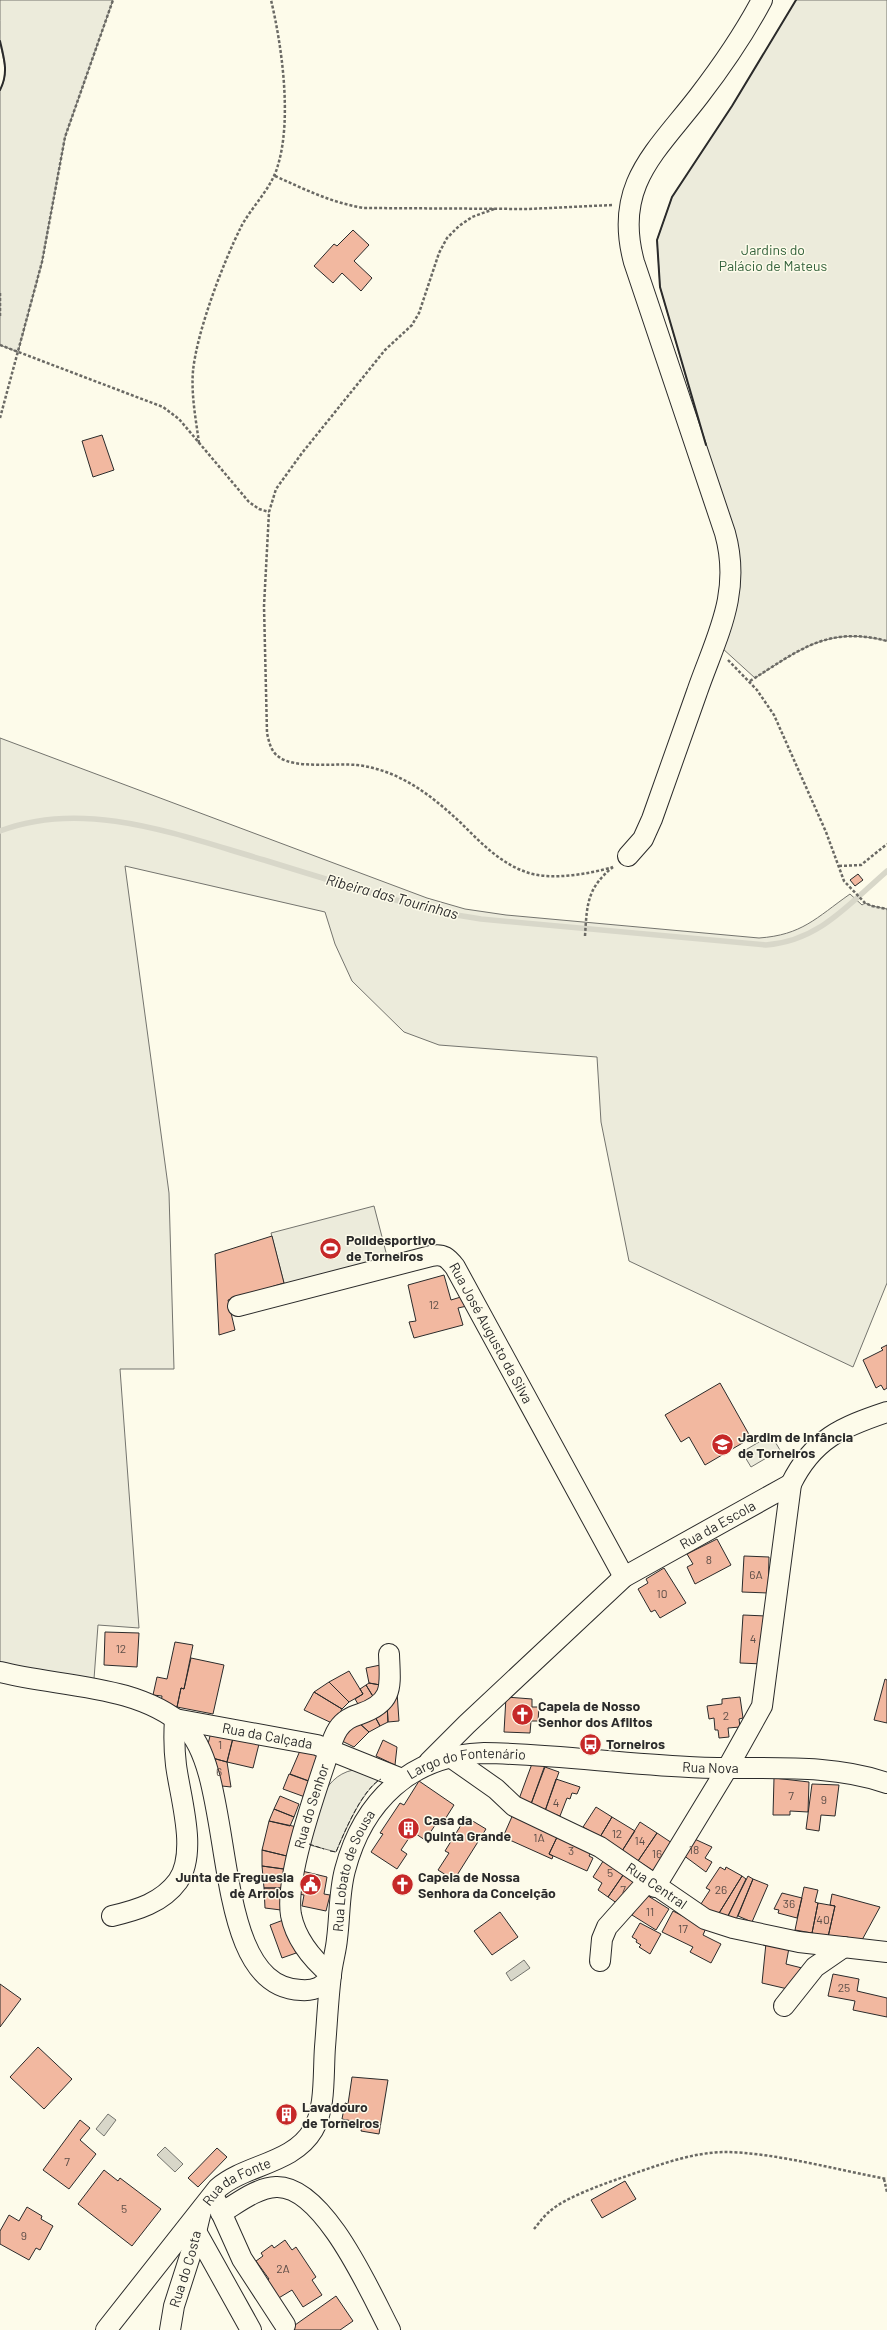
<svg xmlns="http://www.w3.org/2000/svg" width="887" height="2330" font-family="Barlow,sans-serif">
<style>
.green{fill:#ecebdb;stroke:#74746e}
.water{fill:#d8d7c9;stroke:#74746e}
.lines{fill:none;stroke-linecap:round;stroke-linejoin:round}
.stream{stroke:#d8d7c9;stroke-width:5.5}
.building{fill:#f2b8a0;stroke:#2b2b2b}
.minor-casing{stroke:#2b2b2b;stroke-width:22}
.path{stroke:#6a6964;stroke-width:2.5;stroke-dasharray:3 2;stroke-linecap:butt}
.minor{stroke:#fdfbea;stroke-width:20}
.fence{stroke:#2b2b2b;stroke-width:1;stroke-dasharray:5 2;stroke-linecap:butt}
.wall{stroke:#2b2b2b;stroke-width:2}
.labels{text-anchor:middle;stroke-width:3;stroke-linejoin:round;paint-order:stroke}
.number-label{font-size:12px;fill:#5d4e48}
.park-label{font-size:14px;fill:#34623c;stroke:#fdfbea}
.poi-label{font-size:14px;font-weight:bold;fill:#2b2b2b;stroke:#fdfbea;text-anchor:start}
.street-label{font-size:14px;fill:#2b2b2b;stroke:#fdfbea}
.water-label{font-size:15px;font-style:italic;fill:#2b2b2b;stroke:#fdfbea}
</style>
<rect width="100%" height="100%" fill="#fdfbea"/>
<path class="green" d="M0,0H113L65,137L42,262L18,352L0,345V90C10,72 2,59 0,41C0,28 0,13 0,0Z
M796,0H887V641C828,626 801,649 755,678L722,648L740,565L660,287L657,240L672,197L732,106Z
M0,738L427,898L465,909L506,915L759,938C802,935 816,918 850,894L862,905L865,903L872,906L887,909V1283L853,1367L629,1261L601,1122L597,1057L439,1045L404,1032L352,981L335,944L325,912L125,866L169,1193L174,1369H120L139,1628L98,1625L94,1679L0,1664Z
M374,1206L388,1260L285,1287L271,1233Z
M771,1435L780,1450L751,1467L742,1452Z
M353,1770L379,1780C360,1795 345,1831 336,1852L306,1844C315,1817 320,1777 353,1770Z"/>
<path class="water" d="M524,1960L530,1968L511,1981L506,1973Z
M108,2114L116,2120L104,2136L96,2129Z
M165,2147L183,2164L175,2172L157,2155Z"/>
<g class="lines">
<path class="stream" d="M0,831C86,798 181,836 264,860C322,878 380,896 438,912L481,919L766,945C819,941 849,904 887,871"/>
</g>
<path class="building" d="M353,230L369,245L354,261L372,278L361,291L342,273L333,283L314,266L334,244L337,246Z
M102,435L114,470L93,477L82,441Z
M858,874L863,880L855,886L850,880Z
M272,1236L284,1283L271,1287L272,1289L228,1300L235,1330L219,1335L215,1254Z
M444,1275L451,1300L464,1296L467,1306L458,1308L463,1325L414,1338L409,1322L416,1321L408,1285Z
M887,1345V1388L884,1390L881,1385L876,1388L863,1360L883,1350L881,1348Z
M720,1383L751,1438L705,1465L689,1437L681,1442L665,1415Z
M717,1539L731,1565L695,1584L687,1567L693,1564L687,1554Z
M744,1556L769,1557L768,1593L742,1592Z
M664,1568L686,1603L660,1618L655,1610L651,1612L638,1589L648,1583L646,1579Z
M743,1615L766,1616L763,1664L740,1663Z
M105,1632L139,1633L137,1667L104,1665Z
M175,1642L193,1645L184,1689L181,1688L177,1707L161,1703L162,1696L153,1695L157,1677L167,1679Z
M191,1658L224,1665L213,1714L177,1707L181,1688L184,1689Z
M385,1664L386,1686L369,1683L366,1668Z
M349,1671L363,1694L349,1702L329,1682Z
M885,1679L887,1680V1723L874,1720Z
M329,1682L349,1702L342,1709L314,1692Z
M369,1683L386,1686L377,1703L366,1685Z
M366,1685L377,1703L361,1709L355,1699L363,1694L360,1689Z
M314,1692L342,1709L334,1724L304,1710Z
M397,1692L399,1721L388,1722L387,1702Z
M506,1697L532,1699V1707H539L538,1721H531L530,1733L504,1732Z
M740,1697L743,1718L739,1719L740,1727L728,1728L729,1737L719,1738L718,1730H715L714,1718L709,1719L707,1706L722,1704V1699Z
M387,1702L388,1722L380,1726L372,1711Z
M372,1711L380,1726L369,1732L355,1719Z
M352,1717L369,1732L354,1747L336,1738Z
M212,1728L234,1734L227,1762L205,1756Z
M234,1734L260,1740L253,1768L227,1762Z
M586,1739L597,1740L596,1748L585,1747Z
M383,1740L397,1747L395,1765L376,1756Z
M302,1746L323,1754L309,1781L290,1774Z
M205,1756L227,1762L231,1787L213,1785Z
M533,1761L545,1765L531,1804L519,1799Z
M545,1767L559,1772L545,1811L531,1804Z
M289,1774L311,1782L305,1797L283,1789Z
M774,1778L809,1782L808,1812L790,1811V1815H773Z
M556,1779L580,1787L577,1794L572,1793L570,1799L567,1798L560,1816L545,1811Z
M419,1781L454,1805L442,1824L438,1821L425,1840L413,1832L401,1850L407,1854L397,1869L371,1852L383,1834L380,1833L400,1803L404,1805Z
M812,1784L839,1785L835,1816L821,1815L819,1831L806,1829Z
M280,1796L299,1804L294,1817L274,1809Z
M596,1807L612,1817L600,1837L583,1827Z
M274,1809L294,1817L290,1826L269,1821Z
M514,1812L559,1833L549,1854L553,1856L552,1859L503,1837Z
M466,1817L486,1829L454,1880L438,1870L449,1853L445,1851Z
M612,1817L635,1831L622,1851L600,1837Z
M269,1821L302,1828L295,1858L262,1850Z
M640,1822L657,1833L638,1861L622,1851Z
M559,1833L593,1848L589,1856L593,1858L587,1871L549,1854Z
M657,1833L675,1845L657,1873L638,1861Z
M688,1836L712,1847L705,1858L712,1862L706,1872L679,1852Z
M262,1850L295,1858L292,1870L262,1866Z
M607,1855L627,1869L608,1897L598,1890L602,1883L593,1877Z
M262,1866L290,1870L282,1888H264Z
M720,1867L725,1870L726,1867L742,1876L716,1918L699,1907L710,1890L706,1888Z
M302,1871L327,1877L324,1894L330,1895L326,1911L302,1906L304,1895L293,1893Z
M624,1874L640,1885L621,1906L608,1897Z
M402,1876L412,1883L404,1894L394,1887Z
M742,1876L746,1879L726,1920L716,1918Z
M748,1876L753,1879L735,1922L726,1920Z
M753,1879L768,1885L752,1922L738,1916Z
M804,1887L818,1890L815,1902L818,1903L812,1933L795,1930Z
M264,1888H282L289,1911L265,1908Z
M782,1893L802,1898L797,1918L778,1913L779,1910L774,1909Z
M645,1894L669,1909L656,1930L632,1915Z
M832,1894L880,1907L862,1940L828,1937L835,1906L830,1905Z
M818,1903L835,1906L828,1937L812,1933Z
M673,1911L706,1928L703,1935L721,1944L711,1963L690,1952L693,1947L662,1932Z
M500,1912L518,1937L492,1955L474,1931Z
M286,1919L299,1952L282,1958L270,1925Z
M640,1923L661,1934L650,1954L639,1947L641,1945L636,1942L637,1940L632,1937Z
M766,1943L789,1948L786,1964L806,1969L792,1990L762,1983Z
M833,1974L859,1979L857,1991L887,1998V2017L853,2010L855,2001L828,1996Z
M0,1984L21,1999L0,2027Z
M38,2047L72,2079L44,2109L10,2077Z
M352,2077L388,2080L379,2134L361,2131L362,2126L357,2125V2122L342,2119L345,2103L348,2104Z
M284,2105L297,2117L290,2124L277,2112Z
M80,2120L90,2128L80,2140L96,2154L69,2189L43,2170Z
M217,2148L227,2157L198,2187L188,2178Z
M104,2170L118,2181L120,2178L161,2209L132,2246L78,2204Z
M625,2181L636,2199L602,2218L591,2200Z
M27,2207L42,2216L41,2219L53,2226L40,2250L36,2248L29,2260L0,2244V2231L9,2215L19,2221Z
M285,2240L292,2250L296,2247L316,2277L312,2280L322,2295L303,2307L292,2290L277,2299L265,2282L269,2279L256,2261L263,2256L261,2253L272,2245L274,2248Z
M336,2296L353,2321L340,2330H288Z"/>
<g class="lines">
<defs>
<g id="minor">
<path d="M628,856L643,839L652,819C667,776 682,734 697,692C716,637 742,594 725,533L634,262C613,185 656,152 699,96C722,66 744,34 762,0"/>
<path id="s1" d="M238,1306L431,1256C443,1253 448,1258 455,1267L624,1577"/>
<path d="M791,1484C813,1439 842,1427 887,1412"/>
<path d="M0,1672C58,1687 137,1684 184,1726C239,1775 206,1987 301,1990C315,1991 324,1987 331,1975"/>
<path id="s2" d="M449,1756L496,1789L514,1806L600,1847L705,1919L733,1928L799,1942L887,1952"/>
<path id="s3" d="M429,1762L467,1724L624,1577L791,1484L762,1706L728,1767L655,1887"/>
<path id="s4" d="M112,1916C137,1910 162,1903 178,1881C198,1852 180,1797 176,1765C174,1749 174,1734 175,1719L317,1745L402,1779"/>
<path d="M600,1961L602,1939L607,1927L648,1881"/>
<path id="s5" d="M331,1975C312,1959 296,1940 291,1915C285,1879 313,1799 325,1763C329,1752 332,1738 338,1729C344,1720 351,1717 360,1714C395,1702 390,1685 389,1654"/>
<path d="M784,2006L815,1967L844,1947"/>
<path d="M216,2201L242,2259L285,2325"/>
<path d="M221,2213C238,2203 256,2188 276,2187C324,2185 371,2294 390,2330"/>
<path d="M197,2233L251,2330"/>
<path id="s6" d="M106,2330L218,2188C246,2164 293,2164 313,2130C326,2108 323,2073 325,2047C327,2023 328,1999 331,1975C332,1963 336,1951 337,1939C340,1916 339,1892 345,1870C363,1801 411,1755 484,1753C552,1754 620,1764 689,1767C754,1771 824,1761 887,1783"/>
<path id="s7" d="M170,2330L174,2306L191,2253L201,2211"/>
</g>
</defs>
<use href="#minor" class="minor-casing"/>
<path class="path" d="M275,176C304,189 332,203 364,208L529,209L612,205
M494,209L472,217L459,226L447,238L439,253L419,313L412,325L385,350L302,453L276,489L269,512L264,606L267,733C269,742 271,752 279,757C295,769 336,763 357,765C399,770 431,795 461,823C480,842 500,863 526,872C550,881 589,874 613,867
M0,293V316
M0,345L163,407L179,419L249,502L259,509L269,512
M0,418L42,262L65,137L113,0
M199,443C196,420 191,395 193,371C197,331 223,263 241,227C252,206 272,188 278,165C292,119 282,46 271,0
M728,660L757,690L774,715L826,832L844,881L865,903L872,906L887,909
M750,681C798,651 827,625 887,641
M839,866L861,865L887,844
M585,936C587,904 587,888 613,867
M884,2179L887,2192
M534,2229C539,2223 544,2216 550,2211C565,2198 598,2186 618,2179C651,2168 687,2153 723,2152C773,2152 837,2170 887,2179"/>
<use href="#minor" class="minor"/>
<path class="fence" d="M309,1844L324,1849
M330,1851L336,1852C344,1833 362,1789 381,1779"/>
<path class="wall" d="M0,41C4,58 9,73 0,90
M706,445L660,287L657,240L672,197L732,106L796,0"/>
</g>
<defs>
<symbol id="stadium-disc" viewBox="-11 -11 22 22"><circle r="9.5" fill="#c62828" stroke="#fdfbea"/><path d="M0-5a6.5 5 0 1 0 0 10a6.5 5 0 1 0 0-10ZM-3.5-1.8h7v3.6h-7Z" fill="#fff"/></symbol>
<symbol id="school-disc" viewBox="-11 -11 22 22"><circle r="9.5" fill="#c62828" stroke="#fdfbea"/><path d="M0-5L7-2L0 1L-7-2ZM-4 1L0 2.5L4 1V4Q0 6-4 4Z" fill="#fff"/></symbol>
<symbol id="church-disc" viewBox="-11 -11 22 22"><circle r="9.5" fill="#c62828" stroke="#fdfbea"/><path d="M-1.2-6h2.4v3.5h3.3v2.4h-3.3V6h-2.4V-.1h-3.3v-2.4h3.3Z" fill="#fff"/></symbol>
<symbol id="bus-disc" viewBox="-11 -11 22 22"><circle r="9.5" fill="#c62828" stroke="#fdfbea"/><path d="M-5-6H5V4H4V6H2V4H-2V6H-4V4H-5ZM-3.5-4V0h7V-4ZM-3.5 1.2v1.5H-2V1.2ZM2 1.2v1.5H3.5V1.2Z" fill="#fff"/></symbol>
<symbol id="building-disc" viewBox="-11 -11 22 22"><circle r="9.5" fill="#c62828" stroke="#fdfbea"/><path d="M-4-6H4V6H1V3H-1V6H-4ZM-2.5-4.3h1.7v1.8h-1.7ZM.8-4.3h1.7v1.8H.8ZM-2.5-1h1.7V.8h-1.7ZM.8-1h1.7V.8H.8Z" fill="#fff"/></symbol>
<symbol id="civic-disc" viewBox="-11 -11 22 22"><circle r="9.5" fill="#c62828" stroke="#fdfbea"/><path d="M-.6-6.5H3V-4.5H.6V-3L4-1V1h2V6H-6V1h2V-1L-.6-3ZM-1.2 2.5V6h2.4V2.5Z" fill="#fff"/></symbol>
</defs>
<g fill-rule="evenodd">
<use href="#stadium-disc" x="318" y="1236" width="25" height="25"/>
<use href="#school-disc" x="710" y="1432" width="25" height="25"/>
<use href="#church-disc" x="510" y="1702" width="25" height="25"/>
<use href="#bus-disc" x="578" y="1732" width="25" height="25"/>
<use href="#building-disc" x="396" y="1816" width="25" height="25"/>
<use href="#civic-disc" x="298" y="1872" width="25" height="25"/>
<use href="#church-disc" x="390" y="1872" width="25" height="25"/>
<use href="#building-disc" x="274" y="2102" width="25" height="25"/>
</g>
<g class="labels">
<g class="number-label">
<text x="434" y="1309">12</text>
<text x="709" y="1564">8</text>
<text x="756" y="1579">6A</text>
<text x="662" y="1598">10</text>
<text x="753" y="1643">4</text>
<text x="121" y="1653">12</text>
<text x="726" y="1720">2</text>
<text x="220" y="1749">1</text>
<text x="219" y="1776">6</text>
<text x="791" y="1800">7</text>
<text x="824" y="1804">9</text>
<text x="556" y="1807">4</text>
<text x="617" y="1838">12</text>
<text x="539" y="1842">1A</text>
<text x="640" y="1845">14</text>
<text x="694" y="1854">18</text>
<text x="571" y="1855">3</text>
<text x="657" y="1858">16</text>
<text x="610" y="1877">5</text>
<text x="623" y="1894">7</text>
<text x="721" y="1894">26</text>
<text x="789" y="1908">36</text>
<text x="650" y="1916">11</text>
<text x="823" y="1924">40</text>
<text x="683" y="1933">17</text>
<text x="844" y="1992">25</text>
<text x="67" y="2166">7</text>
<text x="124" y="2213">5</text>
<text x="24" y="2240">9</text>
<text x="283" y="2273">2A</text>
</g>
<g class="park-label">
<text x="773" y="255">Jardins do<tspan x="773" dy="16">Palácio de Mateus</tspan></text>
</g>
<g class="poi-label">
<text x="346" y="1245">Polidesportivo<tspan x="346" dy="16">de Torneiros</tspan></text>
<text x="738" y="1442">Jardim de Infância<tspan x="738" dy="16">de Torneiros</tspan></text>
<text x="538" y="1711">Capela de Nosso<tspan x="538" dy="16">Senhor dos Aflitos</tspan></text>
<text x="606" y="1749">Torneiros</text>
<text x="424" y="1825">Casa da<tspan x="424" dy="16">Quinta Grande</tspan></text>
<text x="294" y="1882" text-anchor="end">Junta de Freguesia<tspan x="294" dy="16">de Arroios</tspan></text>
<text x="418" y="1882">Capela de Nossa<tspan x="418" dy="16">Senhora da Conceição</tspan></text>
<text x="302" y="2112">Lavadouro<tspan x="302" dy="16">de Torneiros</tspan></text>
</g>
<g class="street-label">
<text dy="5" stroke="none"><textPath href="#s1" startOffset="303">Rua José Augusto da Silva</textPath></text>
<text dy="5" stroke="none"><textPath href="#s3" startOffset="376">Rua da Escola</textPath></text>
<text dy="5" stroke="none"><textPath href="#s4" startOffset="335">Rua da Calçada</textPath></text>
<text dy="5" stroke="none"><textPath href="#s6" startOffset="734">Largo do Fontenário</textPath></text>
<text dy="5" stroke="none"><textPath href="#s6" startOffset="980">Rua Nova</textPath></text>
<text dy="5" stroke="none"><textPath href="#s5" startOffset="185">Rua do Senhor</textPath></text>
<text dy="5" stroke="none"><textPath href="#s6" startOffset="558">Rua Lobato de Sousa</textPath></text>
<text dy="5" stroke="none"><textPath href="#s2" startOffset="246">Rua Central</textPath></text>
<text dy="5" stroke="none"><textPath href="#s6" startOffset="200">Rua da Fonte</textPath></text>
<text dy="5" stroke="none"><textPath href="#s7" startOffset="63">Rua do Costa</textPath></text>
</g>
<g class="water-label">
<text transform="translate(392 897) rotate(15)" y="5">Ribeira das Tourinhas</text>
</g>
</g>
</svg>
